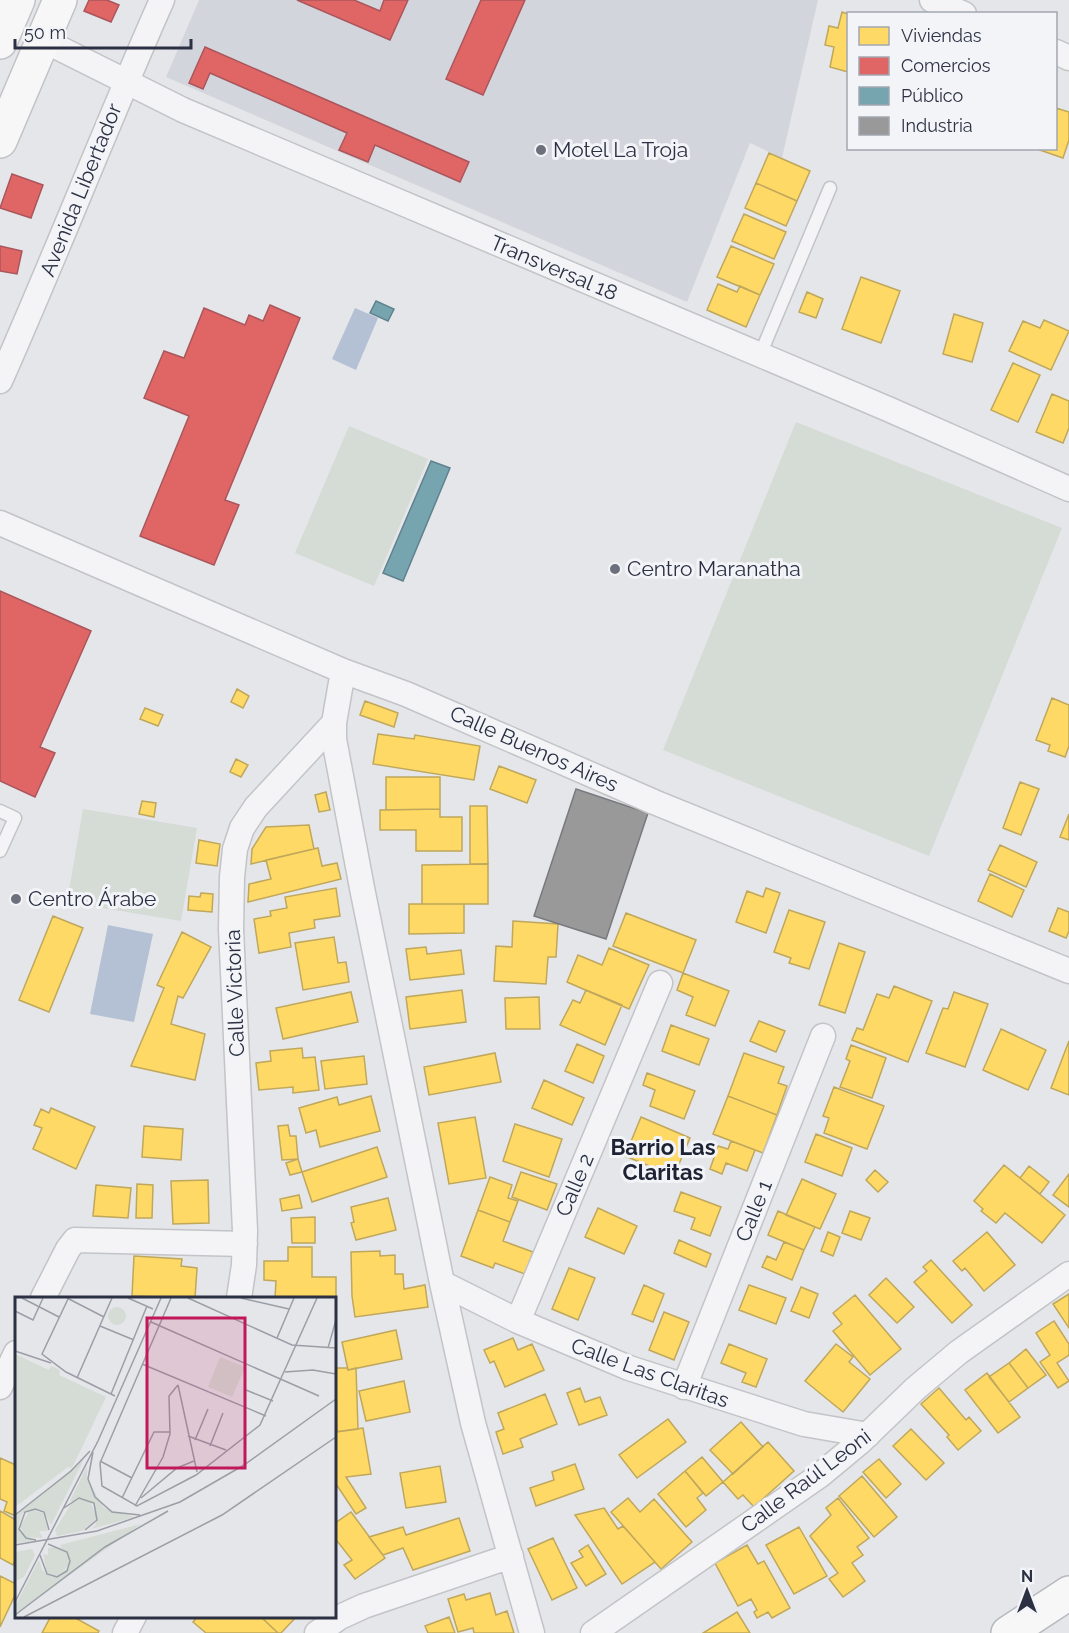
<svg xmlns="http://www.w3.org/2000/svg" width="1069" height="1633" font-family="Raleway,sans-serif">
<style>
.built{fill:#d3d5dc}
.green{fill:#d4dcd5}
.water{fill:#b4c0d3}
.homes{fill:#ffd966;stroke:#bfa75c;stroke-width:1.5}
.shops{fill:#e06666;stroke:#aa565c;stroke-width:1.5}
.public{fill:#76a5af;stroke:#60828f;stroke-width:1.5}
.industry{fill:#999;stroke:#787a7f;stroke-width:1.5}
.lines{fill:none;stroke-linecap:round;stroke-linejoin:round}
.lane-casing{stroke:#c3c4c7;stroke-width:15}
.street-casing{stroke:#c3c4c7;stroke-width:27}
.primary-casing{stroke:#c1c3c7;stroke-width:36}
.highway-casing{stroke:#b7b9be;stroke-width:36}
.lane{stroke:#f4f4f6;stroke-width:12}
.street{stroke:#f4f4f6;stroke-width:24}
.primary{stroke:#f7f7f8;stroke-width:33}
.highway{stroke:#f7f7f8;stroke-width:33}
.poi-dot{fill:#6c707d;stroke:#f3f4f8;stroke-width:2}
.labels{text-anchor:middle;stroke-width:6;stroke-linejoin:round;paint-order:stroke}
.poi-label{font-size:21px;fill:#2b3143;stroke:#f3f4f8;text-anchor:start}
.street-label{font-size:21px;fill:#2b3143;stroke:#f3f4f8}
.neighbourhood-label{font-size:22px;font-weight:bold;fill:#1d2333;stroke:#f3f4f8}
.inset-road{fill:none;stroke:#9b9ea7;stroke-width:1.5}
.view{fill:#c2185b;fill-opacity:0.15;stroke:#c2185b;stroke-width:3}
.inset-edge{fill:none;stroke:#2b3143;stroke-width:3}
</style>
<rect width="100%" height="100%" fill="#e5e6e9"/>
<path class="built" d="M199,0H818L782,158L750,143L687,302L166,77Z"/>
<path class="green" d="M796,422L1062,528L929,856L663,750Z
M349,426L428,459L374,586L295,553Z
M83,809L197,828L181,921L67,902Z"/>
<path class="water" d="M355,308L378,318L356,370L332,359Z
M108,925L153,934L134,1022L90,1014Z"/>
<path class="homes" d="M842,12L848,14V72L830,67L834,47L825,45L829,26L838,28Z
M1056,108L1069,112V140L1063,158L1034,148H1056Z
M769,153L810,171L797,201L756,183Z
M756,183L797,201L786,226L745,208Z
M744,214L786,232L774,259L732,241Z
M731,246L774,264L760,295L717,277Z
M861,277L900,291L881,343L842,329Z
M718,284L737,292L740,286L760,295L746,327L707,310Z
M807,292L823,299L816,318L799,312Z
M954,314L983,323L972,362L943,354Z
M1044,320L1069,331L1051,370L1009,351L1023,321L1040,328Z
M1013,363L1040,375L1018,422L991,410Z
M1052,394L1069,401V428L1063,443L1036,432Z
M237,689L249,696L243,708L231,702Z
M1052,698L1069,705V746L1065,757L1048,751L1050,745L1036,740Z
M365,701L398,713L394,727L360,715Z
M145,708L163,715L158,726L140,719Z
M378,734L414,739L415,735L480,746L474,780L373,764Z
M236,759L248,765L241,777L230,772Z
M499,766L536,780L527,803L490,789Z
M386,777H440V809L386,810Z
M1020,782L1039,789L1021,835L1003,828Z
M326,792L330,810L319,812L315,795Z
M142,801L156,803L154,817L139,814Z
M470,806H487L488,864H470Z
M440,809V817H462V851H416V830H380V810Z
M1069,814V840L1060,837Z
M309,825L314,849L251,864L252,849L266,827Z
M199,840L220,844L217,866L196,863Z
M1000,845L1037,862L1026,887L988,870Z
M318,848L322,866L337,863L341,879L248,902L249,884L271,879L266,860Z
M488,864V904H422V865Z
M990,874L1024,890L1012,917L978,901Z
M336,888L340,916L314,920L315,928L289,933L291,947L259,953L254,919L271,916L270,911L287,908L285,897Z
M766,888L780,893L766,933L736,922L747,891L763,897Z
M201,893L213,894L212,912L188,910L189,896L200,897Z
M409,904H464V933L409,934Z
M1058,908L1069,912V931L1066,938L1049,931Z
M789,910L825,922L809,969L789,963L791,958L774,952Z
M626,913L696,940L683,973L613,946Z
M53,916L83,928L49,1012L19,1000Z
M513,921L558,924L556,957H548L546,984L494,981L496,946L512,947Z
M182,932L211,947L183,998L178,996L171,1024L205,1034L195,1080L131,1066L164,988L157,985Z
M334,937L338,963L346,962L349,982L303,990L295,943Z
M839,943L865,952L845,1013L819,1005Z
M426,947L427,954L461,950L464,974L410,980L406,949Z
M609,948L649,965L629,1009L567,982L578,955L602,965Z
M683,973L729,991L715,1026L686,1015L693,997L677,990Z
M894,986L932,1001L908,1062L852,1040L857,1028L863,1030L877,994L889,998Z
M462,990L466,1022L410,1029L406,997Z
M586,990L622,1005L605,1045L560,1025L573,1000L580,1003Z
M351,992L358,1022L283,1039L276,1008Z
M954,992L988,1004L965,1067L926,1053L943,1008L948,1009Z
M539,997L540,1029H506L505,998Z
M759,1021L785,1031L776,1052L750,1041Z
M671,1025L709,1039L699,1065L662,1051Z
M1001,1029L1046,1050L1028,1090L983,1070Z
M1069,1041V1095L1051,1088Z
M577,1044L604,1056L593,1083L565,1071Z
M851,1045L886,1058L872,1098L840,1087L850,1061L846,1059Z
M302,1048L303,1058L315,1057L319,1090L293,1093V1087L259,1090L256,1063L271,1061L270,1051Z
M495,1053L501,1082L429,1095L424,1067Z
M744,1053L784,1067L778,1083L787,1086L777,1115L728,1096Z
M364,1056L367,1084L325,1089L321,1061Z
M647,1073L695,1091L684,1119L650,1106L655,1090L643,1085Z
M544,1080L584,1098L572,1125L532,1108Z
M834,1087L884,1106L867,1149L824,1133L829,1118L823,1116Z
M371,1096L380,1131L320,1147L316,1130L306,1133L299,1108L337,1097L339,1105Z
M728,1096L777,1115L763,1153L713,1134Z
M51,1108L95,1127L76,1169L33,1149L42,1128L34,1125L41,1109L49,1113Z
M475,1117L486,1178L449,1184L438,1123Z
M641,1117L690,1138L674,1176L625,1156Z
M515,1124L562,1139L549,1177L503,1161Z
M288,1125L290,1136H296L298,1159L282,1160L278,1126Z
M144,1126L183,1129L181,1160L142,1157Z
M816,1134L852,1148L842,1176L805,1162Z
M731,1141L755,1150L747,1171L726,1163L722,1174L710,1169L718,1146L728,1149Z
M377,1147L387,1177L312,1202L302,1172Z
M298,1159L302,1172L290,1175L286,1163Z
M1004,1165L1065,1215L1042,1243L1005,1213L996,1223L981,1211L983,1209L974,1201Z
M1029,1166L1049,1182L1040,1194L1020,1178Z
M875,1170L888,1182L878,1192L866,1180Z
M521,1172L557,1184L547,1210L512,1197Z
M1069,1174V1207L1053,1195Z
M490,1177L512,1185L508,1198L518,1201L510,1222L478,1210Z
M802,1179L836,1194L820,1229L786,1215Z
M208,1180L209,1223L173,1224L171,1181Z
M137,1184L153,1185L152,1218H136Z
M96,1185L131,1188L128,1218L93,1216Z
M681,1192L721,1207L710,1236L691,1229L695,1218L674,1211Z
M299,1195L302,1208L282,1211L280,1199Z
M388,1198L396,1230L356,1240L351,1223L354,1222L351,1207Z
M598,1208L637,1226L624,1254L585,1237Z
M478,1210L510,1222L503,1241L533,1252L525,1274L495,1263L493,1268L461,1256Z
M778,1211L815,1227L804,1250L768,1235Z
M850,1211L870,1218L861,1240L842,1233Z
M315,1217V1243H292L291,1218Z
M828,1232L840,1237L833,1256L821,1251Z
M987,1232L1015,1265L984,1291L965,1268L962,1271L953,1261Z
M679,1240L711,1254L706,1267L674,1253Z
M784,1242L804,1250L792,1280L762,1267L767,1256L776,1260Z
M288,1247H312V1277H336V1302H334V1298H275L276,1281L264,1280V1261H288Z
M380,1251V1256L395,1255V1274H403L404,1289L425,1285L428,1307L355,1317L352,1296L351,1252Z
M134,1256L182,1259L181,1266L197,1268L195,1298L132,1296Z
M931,1260L972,1305L952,1323L914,1282L927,1271L923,1267Z
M569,1268L595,1278L578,1320L552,1309Z
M886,1278L914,1307L897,1323L869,1295Z
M644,1285L664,1294L653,1322L632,1314Z
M749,1285L786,1298L776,1324L739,1310Z
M801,1287L818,1294L809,1318L791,1311Z
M1069,1294V1328L1053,1304Z
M855,1295L901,1349L870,1375L833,1331L842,1324L833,1313Z
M664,1312L689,1322L674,1360L649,1350Z
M1054,1321L1069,1344V1355L1057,1363L1069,1381L1058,1388L1040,1362L1050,1355L1036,1333Z
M396,1330L402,1359L348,1370L342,1342Z
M513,1338L518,1350L532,1344L544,1370L505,1387L494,1361L490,1363L484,1350Z
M729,1344L767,1359L756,1387L742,1382L746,1373L721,1363Z
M836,1344L853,1357L849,1362L870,1379L843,1412L805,1381Z
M1026,1349L1046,1375L1028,1388L1009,1363Z
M1009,1363L1028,1388L1009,1402L989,1377Z
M336,1368H347L348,1370L356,1368L358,1429L337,1432Z
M987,1373L1020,1417L998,1433L965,1390Z
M404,1381L410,1412L366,1421L359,1391Z
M580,1388L585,1402L600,1397L607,1415L579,1425L567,1393Z
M939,1388L966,1420L969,1417L981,1431L958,1450L947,1437L949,1435L921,1404Z
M545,1394L557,1424L520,1439L523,1447L503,1454L496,1432L504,1429L498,1413Z
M668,1419L686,1442L637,1478L619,1455Z
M741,1422L763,1447L733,1474L710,1450Z
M363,1428L371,1474L346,1477L366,1508L356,1514L334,1481L335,1432Z
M911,1429L944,1463L926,1480L893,1446Z
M768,1442L794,1471L754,1507L743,1495L738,1499L723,1482Z
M702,1457L723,1482L706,1496L685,1471Z
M0,1458L16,1465V1516L4,1511L7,1502L0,1499Z
M879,1459L901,1484L886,1498L863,1472Z
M575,1464L584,1489L536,1506L530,1488L554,1480L552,1472Z
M440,1466L446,1502L406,1508L400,1473Z
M685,1471L703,1493L697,1498L706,1510L686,1527L658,1494Z
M862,1476L897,1517L874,1537L839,1496Z
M628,1498L640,1512L654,1499L692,1542L661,1569L611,1512Z
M838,1498L869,1538L857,1547L863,1555L852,1563L865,1581L843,1597L829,1579L838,1573L810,1536L831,1515L826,1508Z
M604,1508L618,1529L623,1526L655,1562L622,1584L575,1515Z
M0,1511L16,1520V1558L13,1565L0,1558Z
M351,1512L385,1558L355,1579L344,1565L352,1560L334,1537V1524Z
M459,1518L470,1551L413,1570L403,1548L383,1555L369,1537L403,1527L406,1535Z
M799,1527L827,1576L794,1594L766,1545Z
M553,1538L577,1588L552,1600L528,1549Z
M588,1545L606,1574L586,1586L571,1563L583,1557L579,1551Z
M747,1545L758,1564L764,1561L790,1608L772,1618L768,1612L757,1618L754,1612L757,1610L751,1599L738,1606L715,1563Z
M0,1576L16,1584V1593L0,1627Z
M490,1593L496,1615L507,1611L514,1633H474L473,1628L458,1632L448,1599L464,1594L466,1600Z
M737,1612L750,1633H703Z
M51,1616H72L99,1631L98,1633H42Z
M198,1616H260L278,1633H206L193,1622Z
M260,1616H297L281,1633H278Z
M449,1617L455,1633H428L425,1626Z"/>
<path class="shops" d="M89,0H107L119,5L111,22L84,11Z
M297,0H354L380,11L384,0H408L390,40Z
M481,0H525L483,95L446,79Z
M205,47L469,162L460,182L375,145L368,162L339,150L347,133L210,73L203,89L189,83Z
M12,174L43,185L31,218L0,208Z
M0,246L22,251L17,274L0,271Z
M270,305L300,318L225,500L239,505L214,565L140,536L189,416L144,398L164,351L184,358L204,308L245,325L249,315L263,321Z
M0,591L91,631L40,747L55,753L35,797L0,781Z"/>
<path class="public" d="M376,301L394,309L388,321L370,313Z
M431,461L450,468L403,581L383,573Z"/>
<path class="industry" d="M576,789L648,813L606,939L534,916Z"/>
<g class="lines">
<defs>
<path id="lane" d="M760,355L830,188
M0,811L15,818L0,851"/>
<path id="street" d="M932,0L964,14
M43,40L183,110L888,409L1069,489
M1056,52L1069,58
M0,381C56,255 106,126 162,0
M0,523L343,671L406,694L654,802L1069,971
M343,671L334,723V739L362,888L442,1283L473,1423L532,1633
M442,1283L518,1321L629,1368L804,1424L868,1435
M43,1298L68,1249L75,1240L245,1244
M239,1298L244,1265L245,1231L231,929L232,877L235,849L242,828L256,807L334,723
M518,1321L660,983
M0,1387L16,1353
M684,1387L823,1036
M125,1633L134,1616
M317,1633L340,1617L364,1606L511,1556
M593,1633L819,1476L860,1442L916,1388L959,1352L1069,1274"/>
<path id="primary" d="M0,42L18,0
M0,141L60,0"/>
<path id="highway" d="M1008,1633L1069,1593"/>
</defs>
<use href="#lane" class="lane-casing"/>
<use href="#street" class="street-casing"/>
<use href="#primary" class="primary-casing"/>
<use href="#highway" class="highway-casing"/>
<use href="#lane" class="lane"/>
<use href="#street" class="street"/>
<use href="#primary" class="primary"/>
<use href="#highway" class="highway"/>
</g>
<g class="poi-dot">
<circle cx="541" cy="150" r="6"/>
<circle cx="615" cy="569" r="6"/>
<circle cx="16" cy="899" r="6"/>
</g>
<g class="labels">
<g class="poi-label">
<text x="553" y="157">Motel La Troja</text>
<text x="627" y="576">Centro Maranatha</text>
<text x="28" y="906">Centro Árabe</text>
</g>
<g class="street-label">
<text transform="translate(81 190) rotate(-68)" y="7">Avenida Libertador</text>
<text transform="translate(554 268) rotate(23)" y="7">Transversal 18</text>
<text transform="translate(534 749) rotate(24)" y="7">Calle Buenos Aires</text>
<text transform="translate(235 993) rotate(-92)" y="7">Calle Victoria</text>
<text transform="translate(575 1185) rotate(-67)" y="7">Calle 2</text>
<text transform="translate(754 1211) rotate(-68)" y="7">Calle 1</text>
<text transform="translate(650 1373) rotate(20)" y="7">Calle Las Claritas</text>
<text transform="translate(806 1481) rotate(-37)" y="7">Calle Raúl Leoni</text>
</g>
<g class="neighbourhood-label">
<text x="663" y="1155">Barrio Las<tspan x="663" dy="25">Claritas</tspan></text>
</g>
</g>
<g transform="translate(15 1297)">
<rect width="321" height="321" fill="#e5e6e9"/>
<path d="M93 19a9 9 0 1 1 18 0a9 9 0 1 1-18 0ZM0,57L34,73L36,69L45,73L44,78L91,100L57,171L53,170L0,210ZM205,60L230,70L217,100L193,90ZM69,162L36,228L28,213L7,216L3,230L17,244L0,246V219ZM72,169V182L89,211L120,220L76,232L81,228L79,205L55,204ZM58,204H75L82,221L67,234L42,239L40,233ZM15,213L28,216L33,234H24L28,241L12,240L5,230ZM126,227L0,317V309L24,263L27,273L36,280L55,270L45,248ZM42,250L49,253L54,268L42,279L32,276L28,257L33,258V251ZM17,252L20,258L9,280L0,284V255Z" fill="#d4dcd5"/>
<path class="inset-road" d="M7,1L44,20M52,1L89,20M113,1L138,12M156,1L85,166L87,189L122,209L181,178L245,128L302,1M173,1L277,48L321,51M226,1L274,12M53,2L27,57L51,75L100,99M0,14L18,23L28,1M136,25L304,99M85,29L119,43M262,41L279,1M313,51L321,23M0,54L36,66M127,67L251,119M270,75L298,73L321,77M62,81L97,1M163,88L182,175M231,93L258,104M96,97L132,9M173,139L211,153M180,143L193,112M195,149L208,116M78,155L73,182L80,200L97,215L125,218M85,164L117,181M107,201L139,135H155M126,201L162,171L179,164M120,209L148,160L155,137L154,99L163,88M49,211L64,201L79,206L82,223L70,233M0,218L56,174L75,154M21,243L11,241L4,232L10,215L20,212L29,215L34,233M0,248L82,234L165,205L229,168L321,102M25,258L32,277L42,280L52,274L55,264L52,255L33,247M0,305L83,144L146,1M0,318L90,250L153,214M9,320L207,218L321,140"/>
<path class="view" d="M132,21H230V171H132Z"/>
<rect width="321" height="321" class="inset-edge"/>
</g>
<rect x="847" y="12" width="210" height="138" fill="#f3f4f8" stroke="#a3a6b0" stroke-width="1.5"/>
<rect x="859" y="27" width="30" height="18" fill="#ffd966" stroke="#a3a6b0" stroke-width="1.5"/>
<text x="901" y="42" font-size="18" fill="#2b3143">Viviendas</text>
<rect x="859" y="57" width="30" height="18" fill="#e06666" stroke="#a3a6b0" stroke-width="1.5"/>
<text x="901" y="72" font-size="18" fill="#2b3143">Comercios</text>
<rect x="859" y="87" width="30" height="18" fill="#76a5af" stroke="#a3a6b0" stroke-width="1.5"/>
<text x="901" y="102" font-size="18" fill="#2b3143">Público</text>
<rect x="859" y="117" width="30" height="18" fill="#999999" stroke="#a3a6b0" stroke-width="1.5"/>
<text x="901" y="132" font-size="18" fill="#2b3143">Industria</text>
<g transform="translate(1027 1591)" stroke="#f3f4f8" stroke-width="4.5" paint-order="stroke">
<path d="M0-4.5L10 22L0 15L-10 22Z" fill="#2b3143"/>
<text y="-9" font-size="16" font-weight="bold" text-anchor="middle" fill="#2b3143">N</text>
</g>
<path d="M15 39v9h176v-9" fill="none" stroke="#2b3143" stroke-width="3"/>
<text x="24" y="39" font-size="18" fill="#2b3143" stroke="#f3f4f8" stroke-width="4.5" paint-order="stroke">50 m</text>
</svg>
